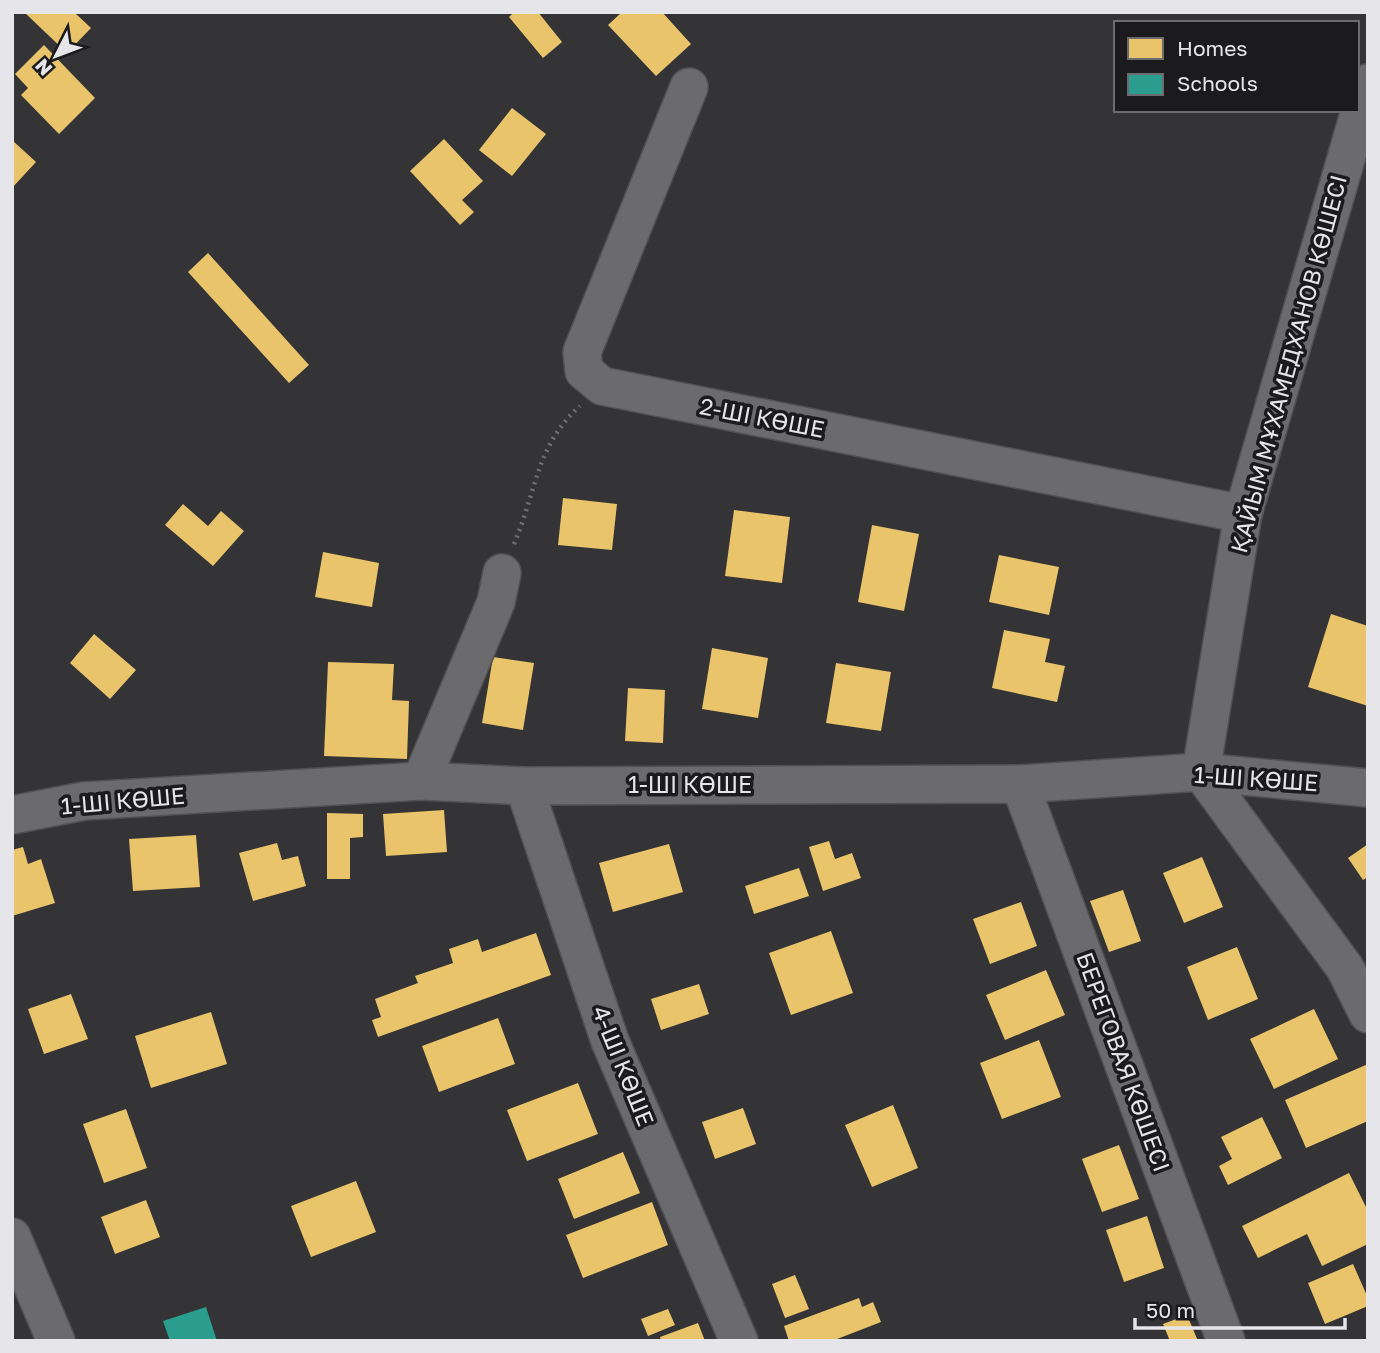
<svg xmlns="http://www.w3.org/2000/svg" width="1380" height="1353" font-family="'Golos Text',sans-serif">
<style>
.homes{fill:#e9c46a}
.schools{fill:#2a9d8f}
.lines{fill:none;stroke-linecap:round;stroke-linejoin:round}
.minor-casing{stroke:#515052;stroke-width:40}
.path{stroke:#717072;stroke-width:4.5;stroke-dasharray:2 5;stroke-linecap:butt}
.minor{stroke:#6b6a6d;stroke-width:37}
.labels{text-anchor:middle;stroke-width:7;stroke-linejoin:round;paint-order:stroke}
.street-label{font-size:23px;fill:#e6e5e9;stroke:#1b1a1d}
</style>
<rect width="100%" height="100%" fill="#343336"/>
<path class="homes" d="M24,12H74L91,28L67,53Z
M514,12H538L562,42L543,58L509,17Z
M622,12H662L691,44L656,76L608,25Z
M44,45L95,98L59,134L21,95L28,88L15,74Z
M512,108L546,134L512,176L479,150Z
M444,139L483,181L462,200L474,212L460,225L410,171Z
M12,140L36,162L12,188Z
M208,253L309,365L289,383L188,272Z
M563,498L617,504L612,550L558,545Z
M183,504L208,526L221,511L244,531L213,566L165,525Z
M734,510L790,517L782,583L725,576Z
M872,525L919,534L904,611L858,602Z
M323,552L379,563L372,607L315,597Z
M999,555L1059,567L1049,615L989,602Z
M1331,614L1368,626V706L1308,687Z
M1004,630L1050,639L1045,662L1065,666L1057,702L992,688Z
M94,634L136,670L110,699L70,663Z
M712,648L768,658L758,718L702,709Z
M493,657L534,663L523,730L482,723Z
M328,662L394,664L392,700L409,701L407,759L324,756Z
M836,663L891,672L881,731L826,723Z
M628,688L665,690L663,743L625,741Z
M444,810L447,852L386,856L383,814Z
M327,813L363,814V837L350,838V879H327Z
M196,835L200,887L133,891L129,839Z
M829,841L835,859L852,853L861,878L823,891L809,847Z
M277,843L282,860L298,856L306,886L253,901L239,853Z
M669,844L683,892L613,912L599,863Z
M1368,844V877L1363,880L1348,858Z
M23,847L28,864L41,859L55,903L12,916V850Z
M1202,857L1223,907L1184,923L1163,873Z
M799,868L809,896L754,914L745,886Z
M1123,890L1141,941L1109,952L1090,901Z
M1021,902L1037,946L990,964L973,919Z
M831,931L853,993L791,1015L769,953Z
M536,933L551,975L378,1037L372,1020L381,1017L375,999L418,983L415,976L453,963L449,949L478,939L482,952Z
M1237,947L1258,999L1208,1020L1187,967Z
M1046,970L1065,1015L1005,1040L986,995Z
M699,984L709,1014L661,1030L651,999Z
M71,994L88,1039L44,1054L28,1009Z
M1314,1009L1338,1059L1274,1089L1250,1039Z
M211,1012L227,1064L151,1088L135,1036Z
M498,1018L515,1064L439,1092L422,1046Z
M1039,1040L1061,1097L1002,1119L980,1063Z
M1368,1064V1121L1306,1148L1285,1100Z
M578,1083L598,1134L527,1161L507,1110Z
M893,1105L918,1168L872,1187L845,1125Z
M743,1108L756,1144L715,1159L702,1122Z
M126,1109L147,1168L104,1183L83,1124Z
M1262,1117L1282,1158L1228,1185L1219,1166L1232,1159L1221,1137Z
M1119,1145L1139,1199L1102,1212L1082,1159Z
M623,1152L640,1193L574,1219L558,1179Z
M1349,1173L1368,1211V1244L1322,1266L1307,1234L1258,1258L1242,1226Z
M356,1181L376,1232L311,1257L291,1206Z
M146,1200L160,1237L115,1254L101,1217Z
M652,1202L668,1245L583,1278L566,1235Z
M1147,1216L1164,1268L1124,1282L1106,1230Z
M1353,1264L1368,1298V1306L1325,1324L1308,1283Z
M795,1275L809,1309L785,1318L772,1284Z
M859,1298L862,1307L873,1302L881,1322L832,1341H789L784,1326Z
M668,1309L675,1325L648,1336L641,1319Z
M1187,1315L1198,1341H1170L1163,1324Z
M698,1323L705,1341H661L660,1337Z"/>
<path class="schools" d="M206,1307L217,1341H170L163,1321Z"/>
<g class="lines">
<defs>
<path id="minor" d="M1368,83L1243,514L1201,772L1345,968L1368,1014
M689,87L582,352L584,371L602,386L1243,514
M421,781L496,602L502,573
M1020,784L1226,1341
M524,786L610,1041L739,1341
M12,815L84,801L421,781L524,786L1020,784L1201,772L1368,788
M12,1237L56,1341"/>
</defs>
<use href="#minor" class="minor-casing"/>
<path class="path" d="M514,544C536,493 536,445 580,406"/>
<use href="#minor" class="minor"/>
</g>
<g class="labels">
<g class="street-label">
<text transform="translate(1289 364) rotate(-75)" y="8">ҚАЙЫМ МҰХАМЕДХАНОВ КӨШЕСI</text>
<text transform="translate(762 418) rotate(11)" y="8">2-ШІ КӨШЕ</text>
<text transform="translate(1256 779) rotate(4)" y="8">1-ШІ КӨШЕ</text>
<text x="690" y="793">1-ШІ КӨШЕ</text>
<text transform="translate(123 801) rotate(-5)" y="8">1-ШІ КӨШЕ</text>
<text transform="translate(1123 1062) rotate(70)" y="8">БЕРЕГОВАЯ КӨШЕСІ</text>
<text transform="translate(623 1066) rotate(68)" y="8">4-ШI КӨШЕ</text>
</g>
</g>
<rect width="1380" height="1353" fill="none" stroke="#e6e5e9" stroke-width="28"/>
<rect x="1114" y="21" width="245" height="91" fill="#1b1a1d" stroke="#6c6b6f" stroke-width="2"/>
<rect x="1128" y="38" width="35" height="21" fill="#e9c46a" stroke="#6c6b6f" stroke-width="2"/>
<text x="1177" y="56" font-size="21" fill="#e6e5e9">Homes</text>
<rect x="1128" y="74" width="35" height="21" fill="#2a9d8f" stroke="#6c6b6f" stroke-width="2"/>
<text x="1177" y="91" font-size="21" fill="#e6e5e9">Schools</text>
<g transform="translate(56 56) rotate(228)" stroke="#1b1a1d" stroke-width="5" paint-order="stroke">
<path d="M0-5L12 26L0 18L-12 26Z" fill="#e6e5e9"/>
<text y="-10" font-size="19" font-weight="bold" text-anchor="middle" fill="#e6e5e9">N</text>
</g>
<path d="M1135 1318v10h210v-10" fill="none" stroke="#e6e5e9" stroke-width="3.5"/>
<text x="1146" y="1318" font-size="21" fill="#e6e5e9" stroke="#1b1a1d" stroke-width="5" paint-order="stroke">50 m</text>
</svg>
